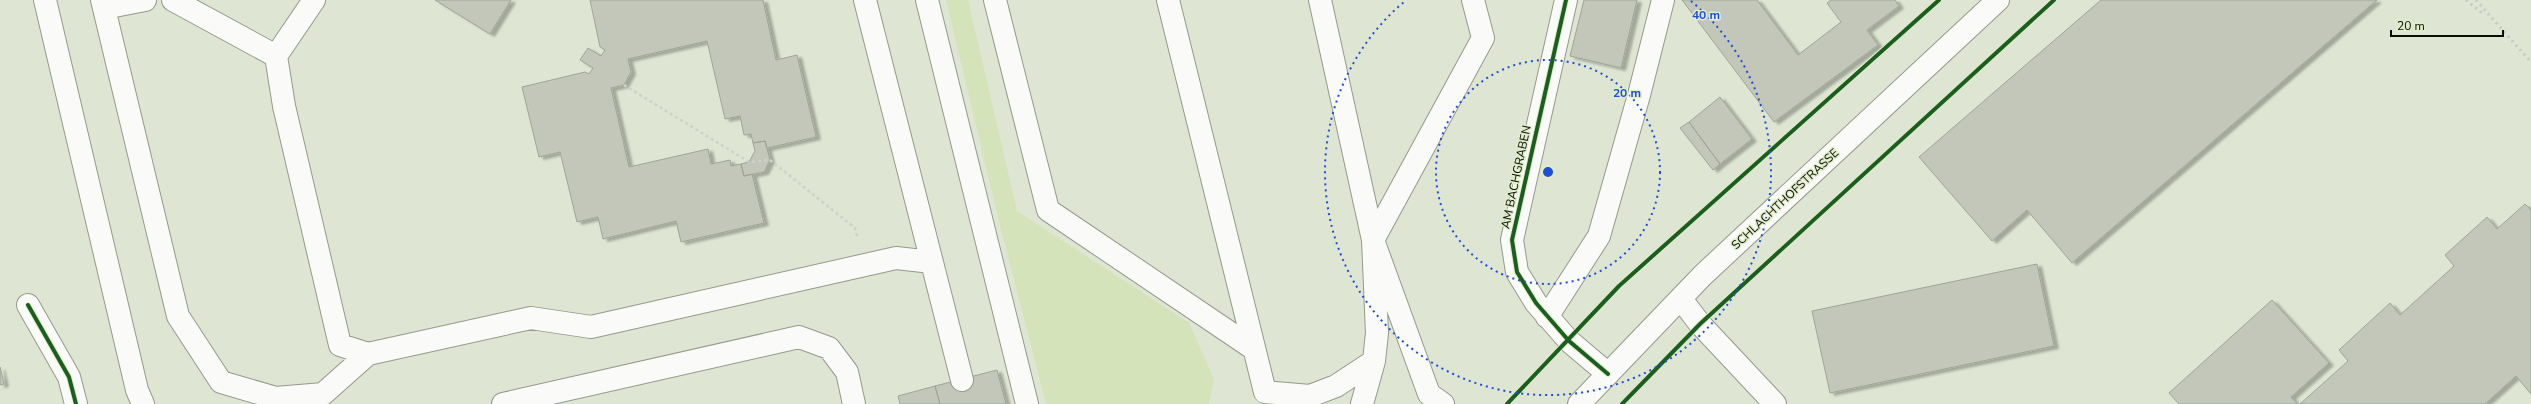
<svg xmlns="http://www.w3.org/2000/svg" width="2531" height="404" font-family="'Nunito Sans',sans-serif">
<style>
.green{fill:#d5e3bb}
.building{fill:#c2c7b9;stroke:#9fa596;filter:url(#shadow)}
.lines{fill:none;stroke-linecap:round;stroke-linejoin:round}
.lane-casing{stroke:#949a8b;stroke-width:24}
.street-casing{stroke:#949a8b;stroke-width:24}
.secondary-casing{stroke:#949a8b;stroke-width:24}
.path{stroke:#cfd1cb;stroke-width:2.5;stroke-dasharray:3 3;stroke-linecap:butt}
.lane{stroke:#fafbf8;stroke-width:22}
.street{stroke:#fafbf8;stroke-width:22}
.secondary{stroke:#fafbf8;stroke-width:22}
.rail{stroke:#c7c9c4;stroke-width:3;stroke-dasharray:2 4;stroke-linecap:butt}
.cycleway-casing{stroke:#e0edca;stroke-width:6}
.cycleway{stroke:#1b5e20;stroke-width:4}
.ring{fill:none;stroke:#1d4ed8;stroke-width:2;stroke-dasharray:2 4}
.labels{text-anchor:middle;stroke-width:3;stroke-linejoin:round;paint-order:stroke}
.street-label{font-size:12px;fill:#090d03;stroke:#e0edca}
.centre{fill:#1d4ed8;stroke:#e0edca;stroke-width:2}
.ring-label{font-size:12px;text-anchor:middle;font-weight:bold;fill:#1d4ed8;stroke:#e0edca;stroke-width:3;stroke-linejoin:round;paint-order:stroke}
</style>
<defs>
<filter id="shadow"><feDropShadow dx="4.5" dy="2.5" stdDeviation="1" flood-color="#0004"/></filter>
</defs>
<rect width="100%" height="100%" fill="#dee5d2"/>
<path class="green" d="M946,0H968L1017,211L1189,323L1214,379L1209,404H1046L1000,226Z"/>
<path class="building" d="M435,0H511L490,34Z
M590,0H763L776,60L797,55L816,137L767,148L765,141L753,143L751,134L744,135L740,116L725,119L707,41L628,59L631,72L624,85L611,88L629,167L708,149L711,164L730,160L731,166L741,164L744,176L752,174L764,223L681,242L676,221L603,239L598,217L577,222L560,152L539,157L522,87L585,72L589,74L593,68L580,60L588,48L601,56L605,50L600,47Z
M1584,0H1637L1621,68L1570,56Z
M1682,0H1757L1798,55L1841,22L1827,3L1831,0H1895L1899,6L1867,30L1878,45L1774,122Z
M2101,0H2377L2072,263L2027,210L1992,241L1919,157Z
M1720,97L1752,139L1720,164L1689,122Z
M1689,122L1720,164L1713,170L1680,128Z
M765,141L770,160L764,172L744,176L741,164L749,162L755,151L753,143Z
M2525,204L2531,210V394L2516,376L2485,404H2300L2348,361L2339,350L2390,303L2400,315L2454,266L2445,255L2487,217L2497,229Z
M2037,264L2054,346L1830,393L1812,311Z
M2272,300L2329,363L2291,397L2297,404H2179L2169,393Z
M0,367L4,384L0,385Z
M997,370L1006,404H940L935,386Z
M935,386L940,404H900L898,396Z"/>
<g class="lines">
<defs>
<path id="lane" d="M45,0L137,390L143,404
M102,0L178,316L221,382L276,398L323,394L368,354
M173,0L276,56L284,106L340,345L368,354L531,318L591,327L896,258L932,262
M865,0L962,380
M927,0L1027,404
M995,0L1048,210L1254,349
M1168,0L1265,392L1310,396L1336,386L1374,361
M1320,0L1373,240L1377,333L1374,361L1362,404
M104,8L145,0
M276,56L314,0
M1681,299L1700,324L1775,404
M1547,317L1599,236L1639,95L1663,0
M503,404L799,337L829,348L847,372L854,404
M1443,404L1429,394L1373,240L1483,38L1473,0"/>
<path id="street" d="M1566,0L1512,240L1517,272L1536,303L1569,341L1608,374
M28,305L69,377L76,404"/>
<path id="secondary" d="M1579,404L1703,275L1998,0"/>
</defs>
<use href="#lane" class="lane-casing"/>
<use href="#street" class="street-casing"/>
<use href="#secondary" class="secondary-casing"/>
<path class="path" d="M624,85L749,162L770,160L855,228L857,236"/>
<use href="#lane" class="lane"/>
<use href="#street" class="street"/>
<use href="#secondary" class="secondary"/>
<path class="rail" d="M2466,0L2483,14
M2476,0L2531,62"/>
<defs>
<path id="cycleway" d="M1566,0L1512,240L1517,272L1536,303L1569,341L1608,374
M28,305L69,377L76,404
M1507,404L1619,286L1939,0
M1622,404L1700,324L2054,0"/>
</defs>
<use href="#cycleway" class="cycleway-casing"/>
<use href="#cycleway" class="cycleway"/>
</g>
<g class="ring">
<circle cx="1548" cy="172" r="112"/>
<path d="M1691 1A223 223 0 1 1 1405 1"/>
</g>
<g class="labels">
<g class="street-label">
<text transform="translate(1516 177) rotate(-78)" y="4">AM BACHGRABEN</text>
<text transform="translate(1785 199) rotate(-43)" y="4">SCHLACHTHOFSTRASSE</text>
</g>
</g>
<circle cx="1548" cy="172" r="6" class="centre"/>
<g class="ring-label">
<text x="1706" y="19">40 m</text>
<text x="1627" y="97">20 m</text>
</g>
<path d="M2391 30v6h112v-6" fill="none" stroke="#090d03" stroke-width="2"/>
<text x="2397" y="30" font-size="12" fill="#090d03" stroke="#e0edca" stroke-width="3" paint-order="stroke">20 m</text>
</svg>
